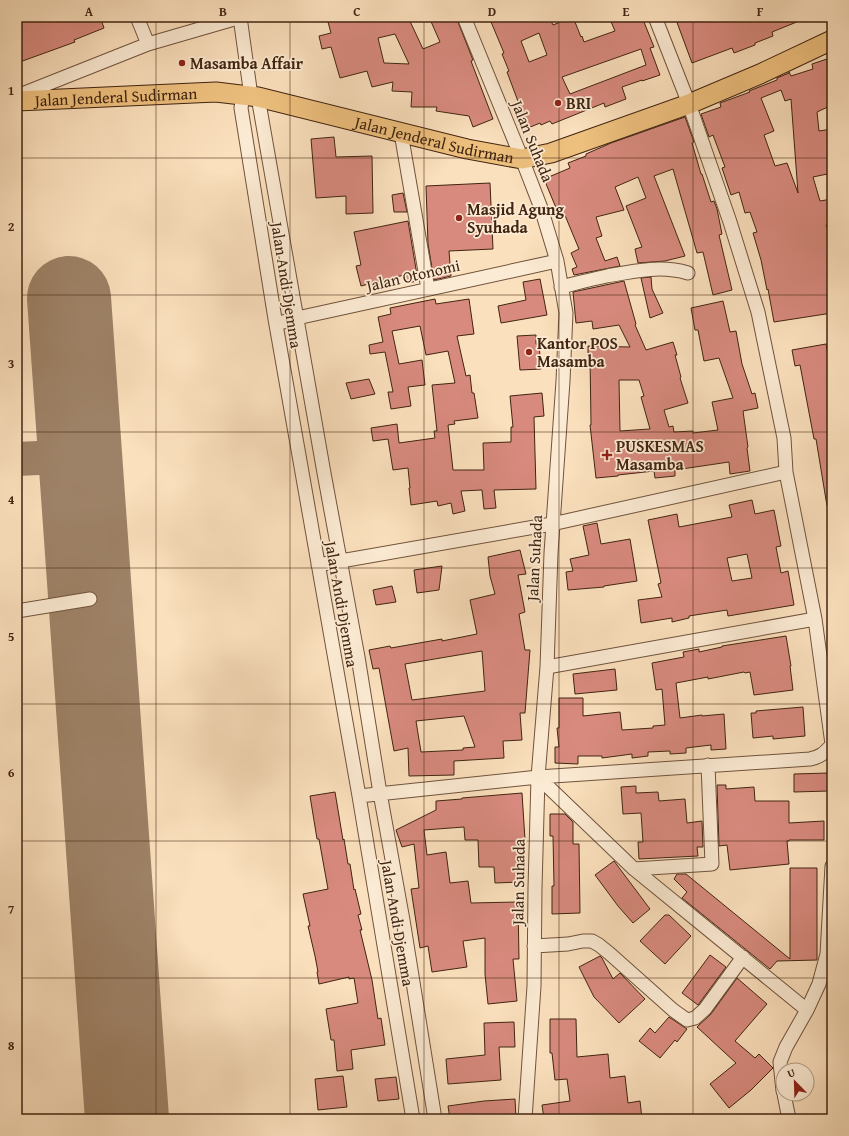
<svg xmlns="http://www.w3.org/2000/svg" width="849" height="1136" font-family="'Gentium Book Plus',serif">
<style>
.lines{fill:none;stroke-linecap:round;stroke-linejoin:round}
.taxiway{stroke:#9e8267;stroke-width:34}
.runway{stroke:#9e8267;stroke-width:84}
.building{fill:#d88a7e;stroke:#412411;fill-rule:evenodd}
.minor-casing{stroke:#70533c;stroke-width:15}
.highway-casing{stroke:#412411;stroke-width:21}
.minor{stroke:#fcebd4;stroke-width:13}
.highway{stroke:#eec07e;stroke-width:19}
.grid{fill:none;stroke:#412411;stroke-width:1;stroke-opacity:0.55}
.poi-dot{fill:#8f2418;stroke:#fcebd4;stroke-width:1.5}
.labels{text-anchor:middle;stroke-width:3.5;stroke-linejoin:round;paint-order:stroke}
.poi-label{font-size:16px;font-weight:bold;fill:#412411;stroke:#fcebd4;text-anchor:start}
.street-label{font-size:16px;fill:#412411;stroke:#fcebd4}
.neatline{fill:none;stroke:#412411;stroke-width:1.5}
.grid-label{font-size:13px;text-anchor:middle;font-weight:bold;fill:#412411}
</style>
<rect width="100%" height="100%" fill="#fbe0bd"/>
<filter id="stains"><feTurbulence type="fractalNoise" baseFrequency=".005" numOctaves="4"/><feColorMatrix values="0 0 0 0 .2 0 0 0 0 .09 0 0 0 0 .02 0 0 0 .5 -.17"/></filter>
<radialGradient id="worn" r=".72"><stop offset=".6" stop-color="#630" stop-opacity="0"/><stop offset="1" stop-color="#630" stop-opacity=".3"/></radialGradient>
<g class="lines">
<path class="taxiway" d="M17,459L80,456"/>
<path class="runway" d="M69,298L127,1119"/>
</g>
<path class="building" d="M33,17H100L104,28L74,40L75,42L17,63V24Z
M345,17H408L423,49L440,42L429,17H456L473,60L471,61L493,119L473,127L469,116L436,111L437,107H411L412,92L392,91L393,82L372,87L367,71L340,78L331,47L322,49L319,36L331,33L328,22ZM395,34L409,64L384,63L378,38Z
M489,17H549L553,25L573,17L581,37L582,36L584,42L615,31L609,17H642L654,47L650,48L660,75L642,81V80L622,87L626,99L605,107L604,103L552,124L550,121L541,125L540,123L528,128L507,72L509,71L502,54L504,53ZM539,33L547,55L529,62L521,41ZM641,49L646,65L570,94L562,77Z
M675,17H809L772,32L773,36L755,43V45L734,53L732,48L692,63Z
M827,59L829,67L832,66V105L817,112L819,131L832,129V173L813,177L820,201L832,199V224L826,225L830,234L827,235L832,251V313L774,322L768,289L767,290L761,260L753,233L757,232L750,212L745,213L739,192L731,195L722,168L725,167L713,135L709,137L701,114L721,107L720,103L750,92L749,91L777,80V78L789,73V72L791,76L813,69L812,64ZM781,90L785,101L791,99L798,193L787,163L775,166L764,135L774,131L761,98Z
M685,117L694,142L692,143L701,174H702L711,202L714,201L717,209L722,234L719,235L732,290L713,295L703,252L697,253L673,169L654,176L685,256L665,261L638,263L635,249L642,247L626,206L646,198L638,177L615,187L624,210L596,217L602,236L596,238L605,261L617,257L620,266L574,275L572,269L577,267L571,253L579,249L564,213L559,215L544,179L570,168L568,163L586,156V154L611,143Z
M334,137L336,157L372,156L373,213L346,214V196L316,198L311,139Z
M490,183L493,249L449,251L451,276L434,280L428,244L426,186Z
M403,193L407,212H394L392,195Z
M408,221L418,281L406,283L404,275L361,286L356,266L361,265L354,232Z
M651,277L652,289L663,313L650,318L641,278Z
M540,279L547,315L501,323L498,306L526,300L523,282Z
M624,281L636,324L635,325L646,350L673,342L677,355H675L681,377L680,378L688,403L664,410L669,427L673,426L674,432L693,431V433L718,430L712,402L733,398L719,358L704,361L698,330H695L691,308L723,301L730,332L736,331L742,364L752,394L755,393L758,408L743,411L748,447L747,448L750,471L730,474L729,462L675,470V476L655,478L654,471L618,475V476L596,478L590,425H591L590,356H588V346L630,347L619,325L593,329L592,321L576,323L573,292ZM619,380H639L644,396L641,397L650,429L620,431Z
M435,299L436,304L469,299L474,334L457,336L466,376L470,375L472,393H474L478,418L454,421L455,424L448,425L453,470H484L483,443L511,442V427H513L510,396L542,393L544,416L534,417L536,489L494,490L496,508L484,509L482,490L461,491L465,511L453,514L451,503L438,506L437,501L411,505L409,488H410L408,468L393,470L388,439L373,441L371,428L397,424L399,443L435,438L434,431H437L432,385L455,383L448,351L426,355L420,326L392,331L399,364L422,360L425,385L408,387L411,406L391,409L388,392H393L385,352L370,354L369,345L383,342L378,317L391,314L390,308Z
M536,335V344H539L541,369L520,370L517,336Z
M826,344L829,361H832V401H829L832,417V506H827L816,439H814L800,365L795,366L792,350Z
M369,379L375,394L351,399L346,383Z
M752,500L755,514L774,510L781,546L776,547L781,573L788,571L794,605L728,616L727,610L689,616V618L672,622V618L641,623L638,600L662,597L658,584L661,583L648,520L677,514L679,527L732,517L729,505ZM747,554L752,578L732,581L727,558Z
M597,523L601,544L630,539L637,581L604,586V587L568,590L566,572L573,571L570,559L589,555L583,526Z
M520,550L526,574L518,575L525,612L519,614L525,650H530L525,713H520L522,740L503,741L504,758L454,761V775L409,776L408,748L394,751L379,668L373,669L369,650L390,646L391,648L442,639V641L477,634L470,600L495,594L490,576L488,557ZM482,651L485,691L412,700L405,664ZM464,716L475,747L463,748V750L421,752L416,721Z
M442,566L439,590L417,593L414,570Z
M392,586L396,602L376,605L373,590Z
M786,636L791,666H790L793,690L754,695L750,672L745,673L744,672L708,679V677L676,683L680,718L702,715V716L724,714L726,749L711,750V745L686,748V753L670,754V751L648,752V756L632,758V754L602,758V756H578V764L555,763V747H559L557,728H559V698H583V716L620,712L622,730L653,728V726L665,725L662,689L656,690L652,663L684,657L683,652L699,649V652L722,647V646Z
M615,669L617,690L575,694L573,674Z
M803,707L805,736L773,739V736L753,738L751,713H756V711Z
M829,773V791L794,792V774Z
M717,785H726V789L754,787L755,801H789V823L824,821V840H789V841H787L789,864L730,870L727,845L719,846Z
M636,786V793L658,792L659,801L685,799L687,823L702,821L703,847H697L698,856L639,859L638,842H643L641,813L623,814L621,787Z
M335,792L343,840L344,839L348,864H350L354,890L355,889L361,914L358,915L362,930H360L372,980L378,1019L381,1018L385,1045L351,1050L353,1069L337,1071L334,1040H331L326,1009L358,1003L354,978L349,979V977L319,984L317,972H318L315,956L308,926H310L303,894L328,889L319,839H317L310,796Z
M522,793L525,840H523L524,866H518L519,882L495,883L494,867H479L478,840H465L464,827L424,830L427,855L446,852L450,883L468,881L471,903L518,902L519,959H513L517,1001L488,1004L485,974V938L463,941L467,967L432,972L428,946L420,948L411,889L419,888L414,844L402,847L396,830L436,810V801L462,799V798Z
M550,814H565L573,822V844H579L580,913L552,914V886H554L553,836H550Z
M614,861L650,909L633,923L618,906L595,875Z
M790,868H817V960L777,961L770,969L682,898L687,892L674,879L677,874H686L790,959Z
M665,915H669L691,936L665,964L640,941Z
M710,955L726,967L698,1005L682,993Z
M600,956L602,958L613,979L620,973L645,999L619,1023L594,997L579,967Z
M737,978L767,1004L735,1041L755,1058L759,1054L773,1068L751,1090L729,1108L710,1084L736,1063L697,1027L711,1014Z
M669,1017L687,1029L677,1042L675,1040L660,1058L639,1041L650,1028L655,1033Z
M550,1019H576L577,1057L608,1054L610,1078L625,1076L628,1103L640,1101L642,1119H623L622,1115L588,1119H544L542,1105L570,1101L567,1079L555,1080L552,1053H550Z
M514,1022L515,1047H499L501,1080L448,1084L446,1059L485,1055L484,1023Z
M343,1076L347,1107L318,1110L315,1079Z
M396,1077L399,1099L378,1101L375,1079Z
M515,1099L516,1119H450L448,1106L484,1101Z"/>
<g class="lines">
<defs>
<path id="minor" d="M137,17L148,44
M240,17L251,96
M464,17L522,159L541,208L557,261L566,313L563,381L551,553L547,667L538,777L535,888L534,986L525,1119
M655,17L689,104L730,222L758,312L784,438L786,472L815,619L832,744
M243,95L241,108L275,319L359,796L413,1119
M17,96L148,44L241,17
M258,97L324,473L358,657L380,793L403,920L435,1119
M401,133L428,289
M561,287C577,283 592,279 607,276C634,271 661,265 688,273
M276,324L297,318L557,261
M318,565L552,524L786,472
M17,611L90,599
M547,667L815,619
M538,777L634,869L807,1010
M359,796L538,777L810,759C821,757 825,752 832,745
M634,869L712,864L708,765
M534,946L568,944L583,941H592L599,945L609,953L673,1010L687,1020L695,1018L705,1009L743,957
M783,1091L780,1062L786,1047L807,1010L819,984L827,954L832,866
M784,1094L789,1119"/>
<g id="highway">
<path id="s1" d="M17,101L216,92L258,97L467,149L522,159L551,153L689,104L760,74L832,40"/>
</g>
</defs>
<use href="#minor" class="minor-casing"/>
<use href="#highway" class="highway-casing"/>
<use href="#minor" class="minor"/>
<use href="#highway" class="highway"/>
</g>
<path class="grid" d="M156,17V1119M290,17V1119M424,17V1119M559,17V1119M693,17V1119M17,158H832M17,295H832M17,432H832M17,568H832M17,704H832M17,841H832M17,978H832"/>
<g class="poi-dot">
<circle cx="182" cy="63" r="4"/>
<circle cx="558" cy="103" r="4"/>
<circle cx="459" cy="218" r="4"/>
<circle cx="529" cy="352" r="4"/>
<path d="M605 449h4v4h4v4h-4v4h-4v-4h-4v-4h4z"/>
</g>
<g class="labels">
<g class="poi-label">
<text x="190" y="69">Masamba Affair</text>
<text x="566" y="109">BRI</text>
<text x="467" y="215">Masjid Agung<tspan x="467" dy="18">Syuhada</tspan></text>
<text x="537" y="349">Kantor POS<tspan x="537" dy="18">Masamba</tspan></text>
<text x="616" y="452">PUSKESMAS<tspan x="616" dy="18">Masamba</tspan></text>
</g>
<g class="street-label">
<text dy="6" stroke="none"><textPath href="#s1" startOffset="99">Jalan Jenderal Sudirman</textPath></text>
<text dy="6" stroke="none"><textPath href="#s1" startOffset="423">Jalan Jenderal Sudirman</textPath></text>
<text transform="translate(533 141) rotate(68)" y="6">Jalan Suhada</text>
<text transform="translate(413 275) rotate(-13)" y="6">Jalan Otonomi</text>
<text transform="translate(287 285) rotate(81)" y="6">Jalan Andi Djemma</text>
<text transform="translate(534 558) rotate(-87)" y="6">Jalan Suhada</text>
<text transform="translate(342 604) rotate(80)" y="6">Jalan Andi Djemma</text>
<text transform="translate(518 882) rotate(-89)" y="6">Jalan Suhada</text>
<text transform="translate(398 923) rotate(80)" y="6">Jalan Andi Djemma</text>
</g>
</g>
<rect width="849" height="1136" fill="none" stroke="#fbe0bd" stroke-width="44"/>
<g transform="translate(795 1082) rotate(337)"><circle r="19" fill="#fcebd4" stroke="#b19b86"/>
<path d="M0-3L7 15L0 10L-7 15Z" fill="#8f2418"/>
<text y="-6" font-size="11" font-weight="bold" text-anchor="middle" fill="#412411">U</text>
</g>
<rect x="22" y="22" width="805" height="1092" class="neatline"/>
<g class="grid-label">
<text x="89" y="16">A</text>
<text x="223" y="16">B</text>
<text x="357" y="16">C</text>
<text x="492" y="16">D</text>
<text x="626" y="16">E</text>
<text x="760" y="16">F</text>
<text x="11" y="95">1</text>
<text x="11" y="231">2</text>
<text x="11" y="368">3</text>
<text x="11" y="504">4</text>
<text x="11" y="641">5</text>
<text x="11" y="777">6</text>
<text x="11" y="914">7</text>
<text x="11" y="1050">8</text>
</g>
<rect width="100%" height="100%" filter="url(#stains)"/>
<rect width="100%" height="100%" fill="url(#worn)"/>
</svg>
